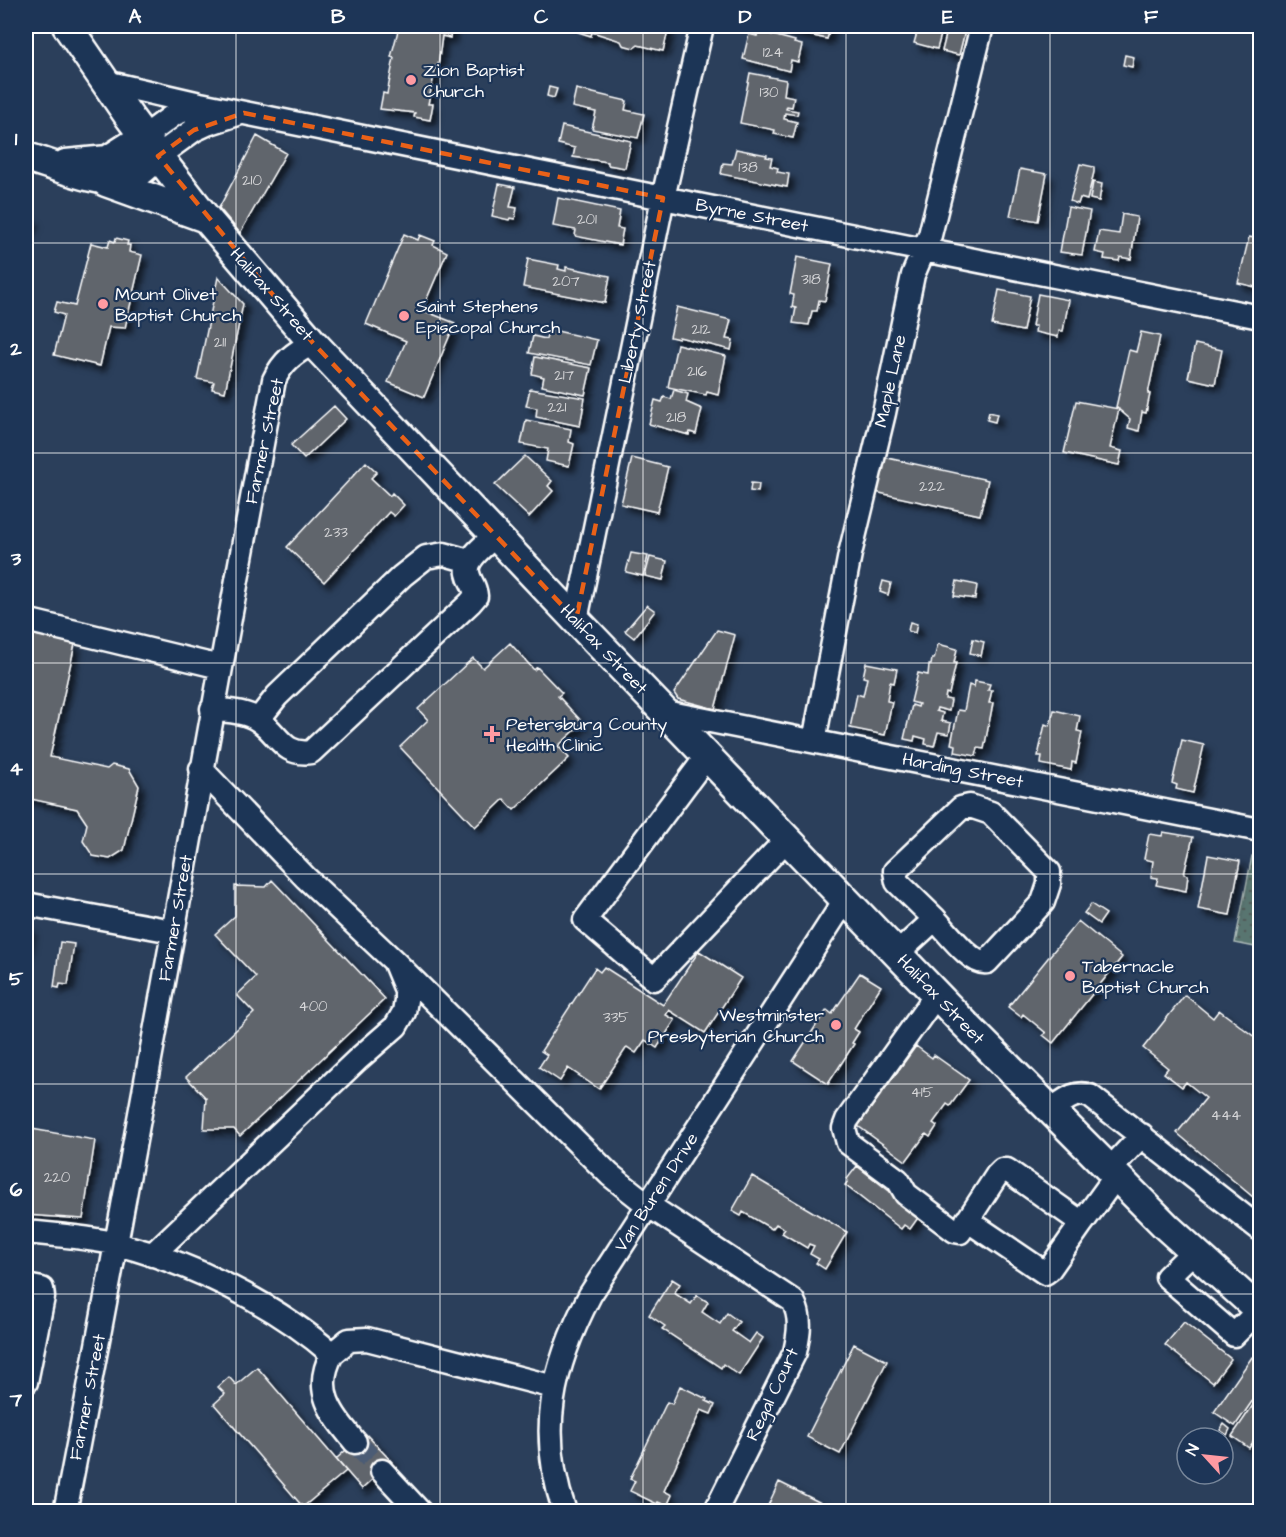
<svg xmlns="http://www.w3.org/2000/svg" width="1286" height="1537" font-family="'Architects Daughter',sans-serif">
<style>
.park{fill:url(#park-dots);stroke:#acbab8;stroke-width:1.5}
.building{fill:#61656c;stroke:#fff;stroke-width:1.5;filter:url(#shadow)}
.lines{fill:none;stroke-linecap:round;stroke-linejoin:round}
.minor-tunnel{stroke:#4b5c74;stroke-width:22;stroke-dasharray:22 11;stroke-linecap:butt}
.minor-casing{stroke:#fff;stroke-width:27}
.major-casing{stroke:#fff;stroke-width:33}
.minor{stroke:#1d3557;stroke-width:22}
.major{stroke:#1d3557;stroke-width:28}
.marked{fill:none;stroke:#e96118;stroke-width:4.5;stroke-dasharray:12 8;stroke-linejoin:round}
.grid{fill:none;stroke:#fff;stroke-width:1.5;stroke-opacity:0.55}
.poi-dot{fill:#ff9aa2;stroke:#1d3557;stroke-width:2}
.labels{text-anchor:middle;stroke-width:4.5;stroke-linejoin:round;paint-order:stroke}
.number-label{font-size:15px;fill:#d8d8da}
.poi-label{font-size:18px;fill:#fff;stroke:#1d3557;text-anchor:start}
.street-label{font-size:18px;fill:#fff;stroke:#1d3557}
.neatline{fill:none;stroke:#fff;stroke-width:2}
.grid-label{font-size:20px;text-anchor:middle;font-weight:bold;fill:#fff}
</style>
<defs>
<pattern id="park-dots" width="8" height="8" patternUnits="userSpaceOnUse" patternTransform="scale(1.5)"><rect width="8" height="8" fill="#597470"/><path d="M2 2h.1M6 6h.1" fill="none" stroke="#515c5a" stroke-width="1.8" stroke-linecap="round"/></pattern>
<filter id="shadow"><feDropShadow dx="5.5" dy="5.5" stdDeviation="3" flood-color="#0009"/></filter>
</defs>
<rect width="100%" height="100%" fill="#2b3f5b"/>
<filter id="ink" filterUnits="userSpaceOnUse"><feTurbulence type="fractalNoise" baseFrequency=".0167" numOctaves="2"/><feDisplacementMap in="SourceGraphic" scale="12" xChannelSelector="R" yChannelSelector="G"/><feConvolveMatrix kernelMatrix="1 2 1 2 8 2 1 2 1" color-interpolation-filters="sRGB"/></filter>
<g filter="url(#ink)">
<path class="park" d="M1252,856L1260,857V948L1235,943Z"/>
<path class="building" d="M396,26H452L450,38L442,36L438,66H436L428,104H433L430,120L414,117L415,113L380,109L383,93L387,94L394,58L391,57L399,27Z
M579,26H663L669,27L663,51L638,45L634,48L623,45L621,41L592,32L591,36L578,32Z
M769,26H831L827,39Z
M919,26L942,31L937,49L914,43Z
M948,27L965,31L959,55L942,51Z
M758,31L795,41L794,43L802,45L798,62L791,60L789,71L743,59L749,34L757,36Z
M1125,55L1134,57L1132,67L1123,65Z
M750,73L786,80L784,95L794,97L792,107L787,106L786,109L798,111L797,115L785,113L784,119L797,122L793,138L774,134L775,130L740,123Z
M549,87L557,89L554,98L547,96Z
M576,89L627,101L625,110L644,114L638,138L592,129L596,112L572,107Z
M562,126L631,141L625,168L608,165V162L573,157L575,148L558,144Z
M257,136L286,153L240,233L219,208Z
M736,149L767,155L766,157L772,158L770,166L778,168L777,172L789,174L787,187L721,174L723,163L732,164Z
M1080,164L1094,167V172L1087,200L1080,198L1078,204L1070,201Z
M1020,169L1047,174L1038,221L1010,216Z
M1093,182L1102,184L1099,201L1090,199Z
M499,184L515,187L510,207L517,208L515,219L510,218L509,220L492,216Z
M558,198L620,211L617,228L623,229L620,245L575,236L576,230L553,226Z
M1068,207L1090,211L1082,255L1060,252Z
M1122,214L1137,217L1131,259L1120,257L1119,261L1104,259L1105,254L1095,252L1099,231L1119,234Z
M26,215L32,220L26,234Z
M404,234L418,240L420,235L435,241L433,245L447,252L422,310L455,323L424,397L388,382L406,341L366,324Z
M1249,237L1260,239L1258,247H1260V288L1238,283Z
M116,238L128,241L127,245H130L129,252L142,255L125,328L109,327L100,366L54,355L64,315L54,312L57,302L75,306L91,243L108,247L110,240L115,242Z
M797,257L832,264L825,301L819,300L817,311H812L809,325L793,323L796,308L792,307L794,295L790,294Z
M528,259L559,265L558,269L566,271V267L610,276L605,303L523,287Z
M218,277L243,304L225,392L212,389L214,382L197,379Z
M999,290L1030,296L1023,331L992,325Z
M1038,294L1069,300L1063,331H1059L1058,337L1035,332L1036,326H1032Z
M677,307L731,320L726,339L733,340L731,350L679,337V339L670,337Z
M548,329L597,340L591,365L529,353L533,336L546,339Z
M1141,332L1160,336L1148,394H1150L1146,413L1142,412L1139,431L1128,428L1130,419L1116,407L1129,350L1136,352Z
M677,344L726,356L718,395L707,392L706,395L668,387Z
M1195,344L1222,350L1215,384L1188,378Z
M535,357L591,368L585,395L542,386L544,377L532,374Z
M530,389L585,398L580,426L536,417L537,408L526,406Z
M674,390L688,394L686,402L702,409L696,434L690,432L689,435L649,424L655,400L662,402L664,397L671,399Z
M1076,401L1119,409L1110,448L1122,451L1119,465L1064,453Z
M334,406L346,419L304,459L291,445Z
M989,412L997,414L995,422L987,420Z
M526,420L571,429L569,442L574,444L569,466L546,461L548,449L521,444Z
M525,456L552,481L548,486L553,491L529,517L495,485Z
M883,457L988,480L980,515L875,492Z
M632,458L668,467L657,512L621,504Z
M366,462L377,472L371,478L390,496L392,493L404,505L394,516L389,512L324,582L287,547Z
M751,483L759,484L758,492L750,491Z
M631,553L648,556L643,576L626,572Z
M650,557L667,561L663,580L645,576Z
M883,581L891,583L888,595L880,592Z
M957,581L977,585L975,599L954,596Z
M647,605L655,611L634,638L625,631Z
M910,622L917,624L915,633L908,631Z
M717,630L735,635L715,709L678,699L674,693Z
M27,633L75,644L50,757L107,769L112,765L129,769L139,786L124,850L110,859L93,856L83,841L87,824L77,809L26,798V641Z
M973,639L984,642L981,656L970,653Z
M510,643L534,670L537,667L562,693L558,696L583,723L558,746L569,758L514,810L504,799L475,827L400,747L428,720L418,709L473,658L483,668Z
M938,644L957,649L954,663H956L949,694L946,693L945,699L951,700L949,711L937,708L936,711L943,713L941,721L951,723L949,734L938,732L934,746L925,744L926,739L915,736L914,741L904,739L912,705L918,707L919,704L911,702L918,673L928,675L929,665H931L932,659H934Z
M866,663L897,669L894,683L890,682L887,701L892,702L885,735L850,728L857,694L863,696L867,678L863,677Z
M975,681L990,684L988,690H992L989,703H993L984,749L978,748L976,756L955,752L956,745L951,744L958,710L964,711L969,685L974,687Z
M1054,710L1080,716L1077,731L1082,732L1076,763L1072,762L1071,770L1041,764L1042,756H1038L1045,724L1050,726Z
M1182,740L1204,745L1193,793L1176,789L1177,785L1172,783Z
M1163,832L1193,837L1184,874L1188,875L1186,891L1156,885L1158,878L1151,877L1153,861L1144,859L1149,834L1162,836Z
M1208,855L1240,861L1230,915L1198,909Z
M272,880L385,999L240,1136L234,1129H204L206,1098L186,1077L254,1013L237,995L256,977L215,934L235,916V886L266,887Z
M1091,904L1106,914L1099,924L1084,913Z
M1078,921L1122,957L1053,1043L1043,1035L1046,1033L1023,1014L1021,1017L1008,1007Z
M26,927L30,928L26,954Z
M60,942L74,944L68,985L60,984L59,988L54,987Z
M699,951L741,978L705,1033L669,1010L666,1015L675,1020L657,1048L645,1040L636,1053L627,1047L599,1089L568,1068L560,1081L539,1067L547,1055L541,1051L595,968L600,972L604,967L663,1005Z
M860,973L881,986L854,1029L859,1032L852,1043L854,1044L828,1084L793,1061L819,1021L827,1010L832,1014Z
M1185,995L1213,1018L1219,1010L1260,1041V1203L1177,1133L1206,1098L1186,1082L1182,1087L1164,1073L1168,1068L1143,1048Z
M916,1046L932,1058L934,1055L969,1080L950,1106L947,1104L933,1123L937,1126L930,1137L926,1134L906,1161L858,1126Z
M26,1128L95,1140L83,1219L26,1215Z
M857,1166L920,1215L910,1229L904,1225L901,1229L845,1185L848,1181L847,1179Z
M752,1176L847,1232L825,1269L816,1263L819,1259L810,1254L814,1246L809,1244L807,1248L782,1233L785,1229L776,1224L772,1229L743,1212L741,1216L732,1211Z
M672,1279L680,1284L674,1293L691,1304L697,1295L708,1302L702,1312L720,1324L727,1313L739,1322L732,1331L749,1343L756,1333L763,1338L739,1375L723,1364L721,1368L662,1329L665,1326L649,1315Z
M1184,1322L1231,1359L1213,1383L1165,1345Z
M854,1344L887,1361L840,1454L807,1437Z
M1252,1357L1260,1363V1390L1235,1426L1214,1412Z
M257,1367L346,1471L303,1507L214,1404L225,1394L218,1387L229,1377L236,1385Z
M680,1386L707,1399L706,1401L715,1405L711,1414L701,1410L664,1491L672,1495L667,1506L658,1502L657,1504L630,1491L635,1481L630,1479L667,1402L672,1404Z
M1260,1395V1432L1249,1448L1232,1436Z
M1224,1424L1230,1429L1227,1435L1220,1430Z
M365,1433L392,1462L362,1489L336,1459Z
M779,1482L839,1512H765Z"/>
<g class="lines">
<path class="minor-tunnel" d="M355,1442L382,1471"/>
<defs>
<path id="minor" d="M105,82L200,104L663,198L1260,317
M144,137L175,114L200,104
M158,156L194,130L207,124L241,113
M26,620L220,667
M576,620L663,198L702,26
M212,709C227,711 245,711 258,720C279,733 282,756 311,752L470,603L476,596C475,584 470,583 468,573C465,559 485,545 495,536
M665,712L1260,830
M258,720L277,696L402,576L426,557L444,554L469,561
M814,741L850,554L884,413L913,275L930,235L982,26
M707,756L585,920L654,979L787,839
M26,904L172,931
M897,954L935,919L897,882L895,871L961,808L970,806L991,813L1049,872V884L1043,902L987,962C972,966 946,930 935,919
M394,961L610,1175L648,1205L793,1301C802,1318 799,1334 795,1352L715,1512
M936,995L847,1120L844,1128L848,1143L898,1180L906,1194L955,1231L960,1232L997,1175L1002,1170H1007L1082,1223L1049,1270L1045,1273L967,1220
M1051,1110C1063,1102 1074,1090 1090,1096L1260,1229
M1110,1169L1142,1135
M1082,1223L1116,1176
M26,1232C56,1235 87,1237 117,1244C191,1263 274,1303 332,1354C312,1391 332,1414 355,1442
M1193,1252L1167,1277L1234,1335L1259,1310
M152,1255L357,1060L396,1026L404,1012L406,1000V990L394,961L306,878L201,769
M26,1286L42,1289L43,1297L26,1382
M332,1354L349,1340L367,1339L554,1387
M382,1471L420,1512
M65,1512C139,1135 203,757 274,380C283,361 294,353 313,343
M565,1512C537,1432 552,1367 590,1295L845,900"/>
<path id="major" d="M67,26L130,118L168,169L206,218L313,343L576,620L959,1018L1168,1228L1260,1311
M26,157C48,163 110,188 129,179C139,174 149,163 158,156
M66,164L108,160L144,137
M106,182L206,218"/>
</defs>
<use href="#minor" class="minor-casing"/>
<use href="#major" class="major-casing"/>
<use href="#minor" class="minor"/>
<use href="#major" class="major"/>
</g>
</g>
<path class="marked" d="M244,113L663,198L576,620L313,343L158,156L194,130Z"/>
<path class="grid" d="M236,26V1512M440,26V1512M643,26V1512M846,26V1512M1050,26V1512M26,243H1260M26,453H1260M26,663H1260M26,874H1260M26,1084H1260M26,1294H1260"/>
<g class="poi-dot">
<circle cx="411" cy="80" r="6"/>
<circle cx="103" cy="304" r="6"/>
<circle cx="404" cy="316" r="6"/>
<path d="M489 725h6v6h6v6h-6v6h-6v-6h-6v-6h6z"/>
<circle cx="1070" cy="976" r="6"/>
<circle cx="836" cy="1025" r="6"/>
</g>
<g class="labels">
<g class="number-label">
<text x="773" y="57">124</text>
<text x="769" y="97">130</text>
<text x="748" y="172">138</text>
<text x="252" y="185">210</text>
<text x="587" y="224">201</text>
<text x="811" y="284">318</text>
<text x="566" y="286">207</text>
<text x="701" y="334">212</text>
<text x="220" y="347">211</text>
<text x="697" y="376">216</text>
<text x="564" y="380">217</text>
<text x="557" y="412">221</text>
<text x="676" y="422">218</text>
<text x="932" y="491">222</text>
<text x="336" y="537">233</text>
<text x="313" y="1011">400</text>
<text x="616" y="1022">335</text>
<text x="922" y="1097">415</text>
<text x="1226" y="1120">444</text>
<text x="57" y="1182">220</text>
</g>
<g class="poi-label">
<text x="423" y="76">Zion Baptist<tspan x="423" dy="21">Church</tspan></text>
<text x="115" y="300">Mount Olivet<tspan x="115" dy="21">Baptist Church</tspan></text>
<text x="416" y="312">Saint Stephens<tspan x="416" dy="21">Episcopal Church</tspan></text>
<text x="506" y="730">Petersburg County<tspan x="506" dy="21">Health Clinic</tspan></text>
<text x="1082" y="972">Tabernacle<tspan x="1082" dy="21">Baptist Church</tspan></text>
<text x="824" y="1021" text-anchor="end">Westminster<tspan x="824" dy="21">Presbyterian Church</tspan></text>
</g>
<g class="street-label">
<text transform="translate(752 215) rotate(11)" y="6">Byrne Street</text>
<text transform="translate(272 294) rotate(49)" y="6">Halifax Street</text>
<text transform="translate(637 322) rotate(-78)" y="6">Liberty Street</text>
<text transform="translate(890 381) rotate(-78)" y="6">Maple Lane</text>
<text transform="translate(264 441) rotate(-78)" y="6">Farmer Street</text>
<text transform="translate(604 649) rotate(46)" y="6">Halifax Street</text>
<text transform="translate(963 770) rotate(11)" y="6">Harding Street</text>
<text transform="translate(175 918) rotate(-80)" y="6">Farmer Street</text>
<text transform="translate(941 999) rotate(46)" y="6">Halifax Street</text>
<text transform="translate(656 1192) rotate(-57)" y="6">Van Buren Drive</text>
<text transform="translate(772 1394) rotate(-65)" y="6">Regal Court</text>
<text transform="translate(87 1397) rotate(-79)" y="6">Farmer Street</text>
</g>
</g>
<rect width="1286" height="1537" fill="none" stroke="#1d3557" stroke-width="66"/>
<g transform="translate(1205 1456) rotate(297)"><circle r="28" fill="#1d3557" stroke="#77869a" stroke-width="1.5"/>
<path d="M0-4.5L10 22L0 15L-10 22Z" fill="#ff9aa2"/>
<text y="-9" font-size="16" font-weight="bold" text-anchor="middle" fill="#ffffff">N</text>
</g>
<rect x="33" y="33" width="1220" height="1471" class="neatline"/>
<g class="grid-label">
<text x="135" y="23">A</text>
<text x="338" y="23">B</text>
<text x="541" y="23">C</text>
<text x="745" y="23">D</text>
<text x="948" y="23">E</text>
<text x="1151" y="23">F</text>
<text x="16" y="145">1</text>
<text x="16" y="355">2</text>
<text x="16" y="565">3</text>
<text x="16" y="775">4</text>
<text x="16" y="985">5</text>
<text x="16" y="1196">6</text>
<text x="16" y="1406">7</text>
</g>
</svg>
